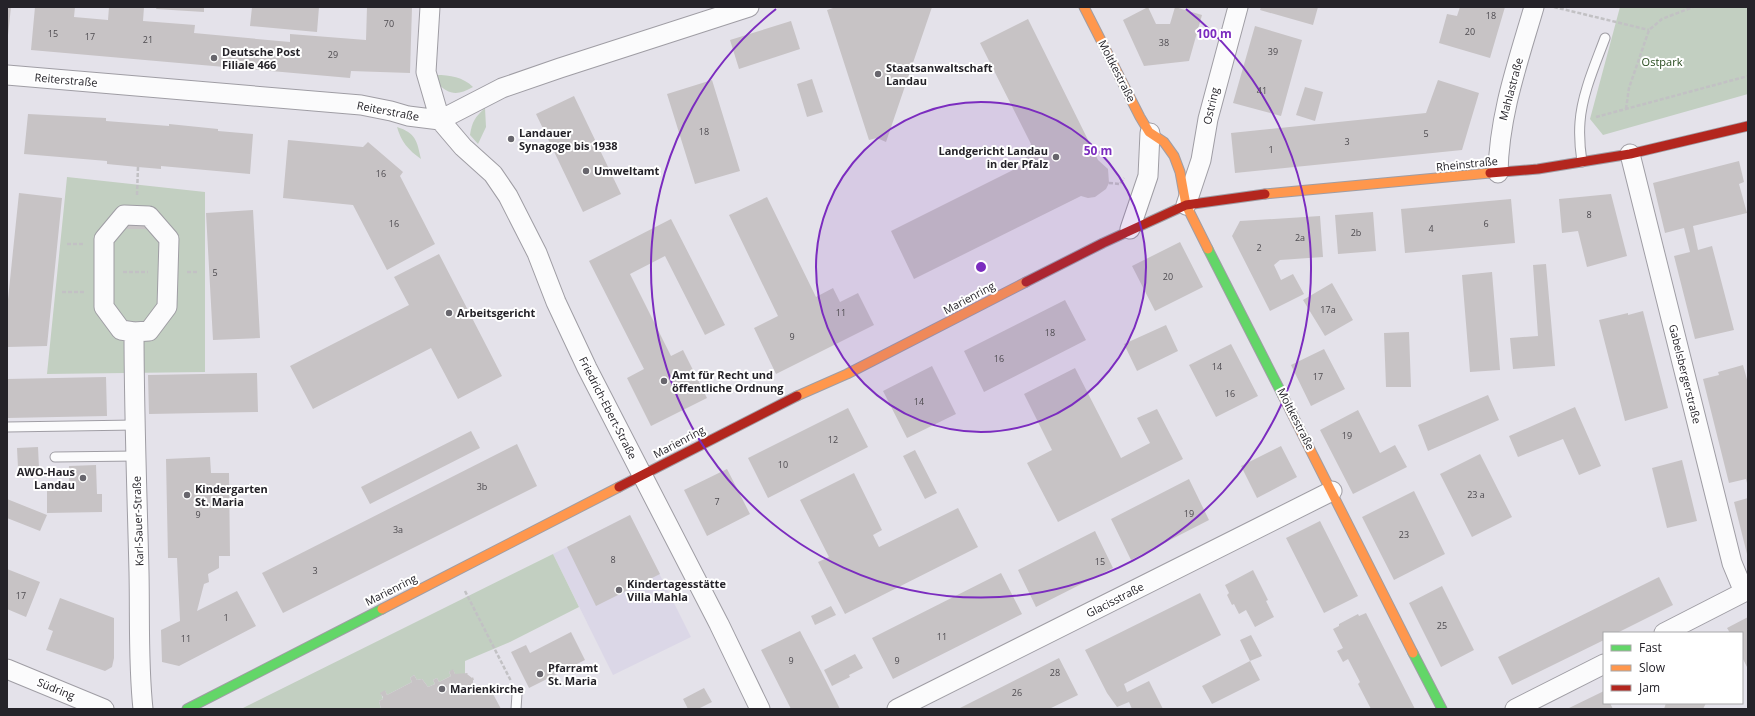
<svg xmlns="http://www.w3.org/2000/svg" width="1755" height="716" font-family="'Open Sans',sans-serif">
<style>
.built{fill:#dbd7e7}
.green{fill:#c2cfc1}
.building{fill:#c7c3c5}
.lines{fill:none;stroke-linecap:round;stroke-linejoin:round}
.lane-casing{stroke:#9f9da4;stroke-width:11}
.street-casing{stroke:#9f9da4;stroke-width:21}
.fast-casing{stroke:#9f9da4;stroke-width:11}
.slow-casing{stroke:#9f9da4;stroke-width:11}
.jam-casing{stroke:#9f9da4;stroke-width:11}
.path{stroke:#c2c1c4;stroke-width:2.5;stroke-dasharray:4 2;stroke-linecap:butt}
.lane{stroke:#fbfbfc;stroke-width:9}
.street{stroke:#fbfbfc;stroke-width:19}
.fast{stroke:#63d668;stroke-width:9}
.slow{stroke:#ff974d;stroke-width:9}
.jam{stroke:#b3261e;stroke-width:9}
.ring{fill:none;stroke:#7b2cbf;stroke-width:2}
.poi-dot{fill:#68666d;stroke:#fff;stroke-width:1.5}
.labels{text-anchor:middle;stroke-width:4;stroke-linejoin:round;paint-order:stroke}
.number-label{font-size:9px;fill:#4e4b50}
.poi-label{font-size:11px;font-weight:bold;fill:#252329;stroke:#fff;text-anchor:start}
.park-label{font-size:11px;fill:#25491b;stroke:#fff}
.street-label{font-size:11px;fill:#252329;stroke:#fff}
.centre{fill:#7b2cbf;stroke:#fff;stroke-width:2}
.ring-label{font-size:12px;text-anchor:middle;font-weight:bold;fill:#7b2cbf;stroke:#fff;stroke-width:4;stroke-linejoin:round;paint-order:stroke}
</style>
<rect width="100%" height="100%" fill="#e4e2ea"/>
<path class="built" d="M630,515L691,637L613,675L553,554Z"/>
<path class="green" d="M1620,7H1748V94L1603,135L1590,119Z
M436,75C450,75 463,77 473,87C457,96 449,95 436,82Z
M485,108L486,127L478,144L470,135C472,122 475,117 485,108Z
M397,127C416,133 417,141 421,159C408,150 401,141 397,127Z
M67,177L205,192V372L47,374Z
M553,554L579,607L510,642L465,661V674H455L453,670L449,672L451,676L439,682L437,678L433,680L435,684L428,687L422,679L417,680L414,675L410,678L412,682L387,695L385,691L381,693L383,699L379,701L381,709H241Z"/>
<path class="building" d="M7,7H11L8,35H7Z
M35,7H75L74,17L108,20L109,7H144L143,21L195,25L194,33L290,42V34L366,40L367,7H412L410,73L351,71L350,78L31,50Z
M157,7H204V12L156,9Z
M252,7L282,8V7H319L317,32L250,26Z
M836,7H932L886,142L877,138L869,140L827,10Z
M1148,7L1156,24H1170L1175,7L1202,15L1189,61L1144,66L1123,20Z
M1261,7H1318L1313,25L1260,10Z
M1460,7H1505L1490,58L1439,43L1447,14L1457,16Z
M1028,19L1098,160L1108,169L1109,183L1106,189L1095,197L1088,198L1081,196L914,279L891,231L1023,165L1031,144L980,43Z
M791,21L800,49L739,69L730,40Z
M1255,26L1302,40L1281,116L1233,103Z
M812,79L823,112L807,117L797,84Z
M712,80L740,171L695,184L667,94Z
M1438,80L1479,93L1462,150L1235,173L1231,133L1426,113Z
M1305,87L1323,92L1315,121L1296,115Z
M574,96L621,194L583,212L536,114Z
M28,114L106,118V121L169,126V124L218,129V131L253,134L250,174L161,166V169L138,167L107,164V161L24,154Z
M288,140L363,147L368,142L403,172L400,176L435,244L387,270L353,205L283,198Z
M1739,161L1744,182L1739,184L1747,213L1693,226L1698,250L1712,246L1734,330L1695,339L1674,256L1690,252L1684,228L1665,233L1653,183Z
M19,193L62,198L47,346L7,347V309Z
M1611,194L1627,256L1587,267L1578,231L1562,233L1559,199Z
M767,197L816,297L833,288L840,302L858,293L874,325L776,374L754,328L778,316L729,215Z
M1511,199L1515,243L1405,253L1401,209Z
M253,210L260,338L213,340L206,213Z
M1373,212L1376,251L1338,254L1335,215Z
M1320,216L1323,257L1280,260L1274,265L1281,280L1293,274L1304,294L1270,311L1232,236L1240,221Z
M671,219L725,325L705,335L665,256L630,274L671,356L683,350L707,398L651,426L627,378L644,369L589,261Z
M127,223H147V229H127Z
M1180,242L1203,287L1155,311L1132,266Z
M439,254L502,376L458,399L431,348L313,409L290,366L409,305L394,277Z
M1546,264L1555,366L1513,369L1510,338L1538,336L1533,265Z
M1492,272L1500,370L1470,372L1462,275Z
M1332,283L1353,320L1325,336L1303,300Z
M1065,300L1086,340L984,392L964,351Z
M1643,311L1668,408L1625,421L1599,320L1628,313V315Z
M1166,325L1178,351L1137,371L1124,344Z
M1409,332L1411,387H1386L1384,333Z
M1231,344L1258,396L1216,417L1189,365Z
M1324,349L1345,389L1311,406L1291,365Z
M1743,365L1748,383V482L1747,483L1746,479L1729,483L1703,379L1719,375L1718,372Z
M932,366L956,414L907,438L883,391Z
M1075,368L1121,458L1150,443L1137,418L1157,409L1183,459L1058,522L1027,463L1052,450L1024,394Z
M257,373L258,412L149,414L148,375Z
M106,377L107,416L7,418V379Z
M1488,395L1499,420L1428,451L1418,425Z
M1575,407L1601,466L1579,475L1563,439L1518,457L1509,436Z
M848,408L868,447L768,498L748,458Z
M1358,410L1380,453L1395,445L1407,467L1353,494L1320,430Z
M471,431L480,448L370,504L361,487Z
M517,444L537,486L283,613L262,573Z
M1281,446L1297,477L1257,498L1241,466Z
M38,447L39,468H18L17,448Z
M915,450L937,493L925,499L903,456Z
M1480,454L1512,517L1472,537L1440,474Z
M210,457L211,473H229L230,556H219V568L208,574L209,582L204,584L197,611L237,591L256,626L179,666L162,662L161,630L180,621L177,558H168L166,459Z
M1682,460L1697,521L1667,528L1652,468Z
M96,465L97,494H102V512L47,513V491L69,490V466Z
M727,469L750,514L707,536L684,490Z
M854,473L882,530L873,535L879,547L958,508L978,547L845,614L818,562L829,557L800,500Z
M1189,479L1209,520L1131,560L1111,519Z
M1414,491L1445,554L1394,580L1362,517Z
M1748,498V554H1747L1734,502Z
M7,499L47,515L40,531L7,518Z
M630,515L660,574L596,606L567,547Z
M1320,521L1358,596L1324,613L1286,538Z
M1095,531L1113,568L1036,607L1018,570Z
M7,569L40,582L26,617L7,609Z
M1253,570L1268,600L1266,601L1274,617L1255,627L1246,610L1239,614L1234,604L1232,605L1227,595L1229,593L1225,585Z
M1001,573L1022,614L893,679L872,638Z
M1659,577L1673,605L1617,633H1604V640L1512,685L1498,657Z
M1442,586L1474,650L1441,667L1409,603Z
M1200,593L1221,635L1124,684L1127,692L1149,681L1163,709H1132L1129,702L1117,707L1107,693L1085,650Z
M60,598L114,618V658L112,667L105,671L46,650L53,631L48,629Z
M831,606L836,615L815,625L811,616Z
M1366,613L1415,709H1371L1358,684L1360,682L1348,659L1343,662L1337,651L1343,648L1333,629L1339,626V624L1358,614L1359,616Z
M1748,617V669L1742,657V633H1730L1727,628Z
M800,631L821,671L840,709H791L761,650Z
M571,632L585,660L529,688L511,652L526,645L530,653Z
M1251,635L1262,656L1250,661L1240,640Z
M855,654L863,668L849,675L850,677L832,686L824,670Z
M1059,658L1078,695L1049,709H958Z
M1250,661L1260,680L1212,704L1202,686Z
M453,669L455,674L468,673L467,674L472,678L473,677L474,680H473V686H483L492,692L501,709H381L379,701L383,699V697L380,693L385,690L387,695L412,682L410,678L414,675L417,680L422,679L428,687L435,684L433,680L437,678L439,682L451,676L449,672Z
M704,688L712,702L698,709H688L683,699Z
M1604,691V703H1610L1613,709H1567Z
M1666,703H1706L1703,709H1664Z"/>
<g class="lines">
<defs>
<path id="lane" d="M1582,162C1580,149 1579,135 1580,122C1582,94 1595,65 1605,38
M7,427L135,425
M55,457L136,456
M516,709L517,694"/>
<path id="street" d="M430,7L426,72L440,120L463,147L493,174L508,196L537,253L556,302L587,368L719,624L760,709
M7,75L361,105L391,111L408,116L440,120L502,88L560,68L749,7
M1630,154L1732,563L1744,592
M1498,173C1499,115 1518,62 1534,7
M1186,205L1201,160L1208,119L1238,7
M124,215L149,216L169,239L167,307L149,331L134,332L121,330L104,307V239Z
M1130,229L1148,176L1150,133
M134,332C134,412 137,492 139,572C140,618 138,663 143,709
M1664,633L1748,590
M7,669L104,709
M897,709L1332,491
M1515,709L1604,664"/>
<path id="fast" d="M1208,249L1283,396
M1413,653L1442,709
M187,709L382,609"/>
<path id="slow" d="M1084,7L1140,117L1149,132L1164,142L1174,156L1180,172L1186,205L1208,249
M1265,194L1490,173
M797,396L847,374L1026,282
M1283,396L1413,653
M382,609L619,487"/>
<path id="jam" d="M1490,173L1538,169L1630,154L1748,126
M1026,282L1103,243L1186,205L1265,194
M619,487L797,396"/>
</defs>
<use href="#lane" class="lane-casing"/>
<use href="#street" class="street-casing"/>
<use href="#fast" class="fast-casing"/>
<use href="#slow" class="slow-casing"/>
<use href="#jam" class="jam-casing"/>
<path class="path" d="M1554,7L1649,30
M1626,109L1629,88L1649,30L1662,19L1693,7
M1596,117L1748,76
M1109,183L1120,184L1124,178
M137,195L138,167
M67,244H83
M123,272H148
M187,272H199
M62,292H84
M465,591L511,681"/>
<use href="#lane" class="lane"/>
<use href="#street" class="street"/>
<use href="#fast" class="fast"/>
<use href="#slow" class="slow"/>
<use href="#jam" class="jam"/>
</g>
<circle cx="981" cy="267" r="165" fill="#7b2cbf" fill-opacity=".12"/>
<g class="ring">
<circle cx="981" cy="267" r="165"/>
<path d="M1186 9A330 330 0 1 1 776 9"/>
</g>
<g class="poi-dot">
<circle cx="214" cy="58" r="4"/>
<circle cx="878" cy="74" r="4"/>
<circle cx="511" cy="139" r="4"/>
<circle cx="1056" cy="157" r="4"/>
<circle cx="586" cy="171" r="4"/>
<circle cx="449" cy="313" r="4"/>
<circle cx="664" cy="381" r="4"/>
<circle cx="83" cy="478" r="4"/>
<circle cx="187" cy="495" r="4"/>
<circle cx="619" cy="590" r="4"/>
<circle cx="540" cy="674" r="4"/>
<circle cx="442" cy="689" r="4"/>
</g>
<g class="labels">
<g class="number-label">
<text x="1491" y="19">18</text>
<text x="389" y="27">70</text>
<text x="1470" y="35">20</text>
<text x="53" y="37">15</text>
<text x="90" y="40">17</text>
<text x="148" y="43">21</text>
<text x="1164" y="46">38</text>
<text x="1273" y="55">39</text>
<text x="333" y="58">29</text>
<text x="1262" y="94">41</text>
<text x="704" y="135">18</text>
<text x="1426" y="137">5</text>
<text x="1347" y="145">3</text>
<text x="1271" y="153">1</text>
<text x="381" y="177">16</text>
<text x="1589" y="218">8</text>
<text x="394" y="227">16</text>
<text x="1486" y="227">6</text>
<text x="1431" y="232">4</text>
<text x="1356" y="236">2b</text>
<text x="1300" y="241">2a</text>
<text x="1259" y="251">2</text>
<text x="215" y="276">5</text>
<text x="1168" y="280">20</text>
<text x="1328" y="313">17a</text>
<text x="841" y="316">11</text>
<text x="1050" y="336">18</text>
<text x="792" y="340">9</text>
<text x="999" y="362">16</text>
<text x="1217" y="370">14</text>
<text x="1318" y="380">17</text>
<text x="1230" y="397">16</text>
<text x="919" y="405">14</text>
<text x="1347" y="439">19</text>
<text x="833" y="443">12</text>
<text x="783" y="468">10</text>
<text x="482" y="490">3b</text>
<text x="1476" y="498">23 a</text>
<text x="717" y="505">7</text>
<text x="1189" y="517">19</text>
<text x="198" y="518">9</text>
<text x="398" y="533">3a</text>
<text x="1404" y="538">23</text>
<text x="613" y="563">8</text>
<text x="1100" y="565">15</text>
<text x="315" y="574">3</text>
<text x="21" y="599">17</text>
<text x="226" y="621">1</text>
<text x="1442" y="629">25</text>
<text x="942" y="640">11</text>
<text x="186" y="642">11</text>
<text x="791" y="664">9</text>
<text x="897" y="664">9</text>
<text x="1055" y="676">28</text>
<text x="1017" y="696">26</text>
</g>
<g class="poi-label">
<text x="222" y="56">Deutsche Post<tspan x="222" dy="13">Filiale 466</tspan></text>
<text x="886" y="72">Staatsanwaltschaft<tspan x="886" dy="13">Landau</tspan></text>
<text x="519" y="137">Landauer<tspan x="519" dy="13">Synagoge bis 1938</tspan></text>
<text x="1048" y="155" text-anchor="end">Landgericht Landau<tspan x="1048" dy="13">in der Pfalz</tspan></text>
<text x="594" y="175">Umweltamt</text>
<text x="457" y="317">Arbeitsgericht</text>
<text x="672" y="379">Amt für Recht und<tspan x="672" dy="13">öffentliche Ordnung</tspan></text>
<text x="75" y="476" text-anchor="end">AWO-Haus<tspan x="75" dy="13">Landau</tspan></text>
<text x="195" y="493">Kindergarten<tspan x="195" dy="13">St. Maria</tspan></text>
<text x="627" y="588">Kindertagesstätte<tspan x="627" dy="13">Villa Mahla</tspan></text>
<text x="548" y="672">Pfarramt<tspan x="548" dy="13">St. Maria</tspan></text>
<text x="450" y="693">Marienkirche</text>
</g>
<g class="park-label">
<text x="1662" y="66">Ostpark</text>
</g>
<g class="street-label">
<text transform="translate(1117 71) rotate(63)" y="4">Moltkestraße</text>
<text transform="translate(66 80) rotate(5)" y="4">Reiterstraße</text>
<text transform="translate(1511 89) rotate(-75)" y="4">Mahlastraße</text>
<text transform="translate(1211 106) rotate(-77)" y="4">Ostring</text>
<text transform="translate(388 111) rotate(11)" y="4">Reiterstraße</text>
<text transform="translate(1467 164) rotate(-6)" y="4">Rheinstraße</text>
<text transform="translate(969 298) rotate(-28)" y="4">Marienring</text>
<text transform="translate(1685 374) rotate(76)" y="4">Gabelsbergerstraße</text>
<text transform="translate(608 408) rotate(63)" y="4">Friedrich-Ebert-Straße</text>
<text transform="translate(1296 419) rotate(63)" y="4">Moltkestraße</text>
<text transform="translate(679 442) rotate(-28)" y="4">Marienring</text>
<text transform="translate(138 521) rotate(-92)" y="4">Karl-Sauer-Straße</text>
<text transform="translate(391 590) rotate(-27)" y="4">Marienring</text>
<text transform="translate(1115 600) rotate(-27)" y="4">Glacisstraße</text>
<text transform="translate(56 689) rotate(22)" y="4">Südring</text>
</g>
</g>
<circle cx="981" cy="267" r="6" class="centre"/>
<g class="ring-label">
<text x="1214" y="38">100 m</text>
<text x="1098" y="155">50 m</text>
</g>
<rect width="1755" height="716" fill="none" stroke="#252329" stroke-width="16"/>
<rect x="1603" y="632" width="140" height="72" fill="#ffffff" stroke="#a8a7a9"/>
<rect x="1611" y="645" width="20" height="6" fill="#63d668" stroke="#a8a7a9"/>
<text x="1639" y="652" font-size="12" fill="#252329">Fast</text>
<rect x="1611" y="665" width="20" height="6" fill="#ff974d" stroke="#a8a7a9"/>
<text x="1639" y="672" font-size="12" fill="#252329">Slow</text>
<rect x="1611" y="685" width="20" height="6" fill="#b3261e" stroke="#a8a7a9"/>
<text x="1639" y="692" font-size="12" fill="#252329">Jam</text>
</svg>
